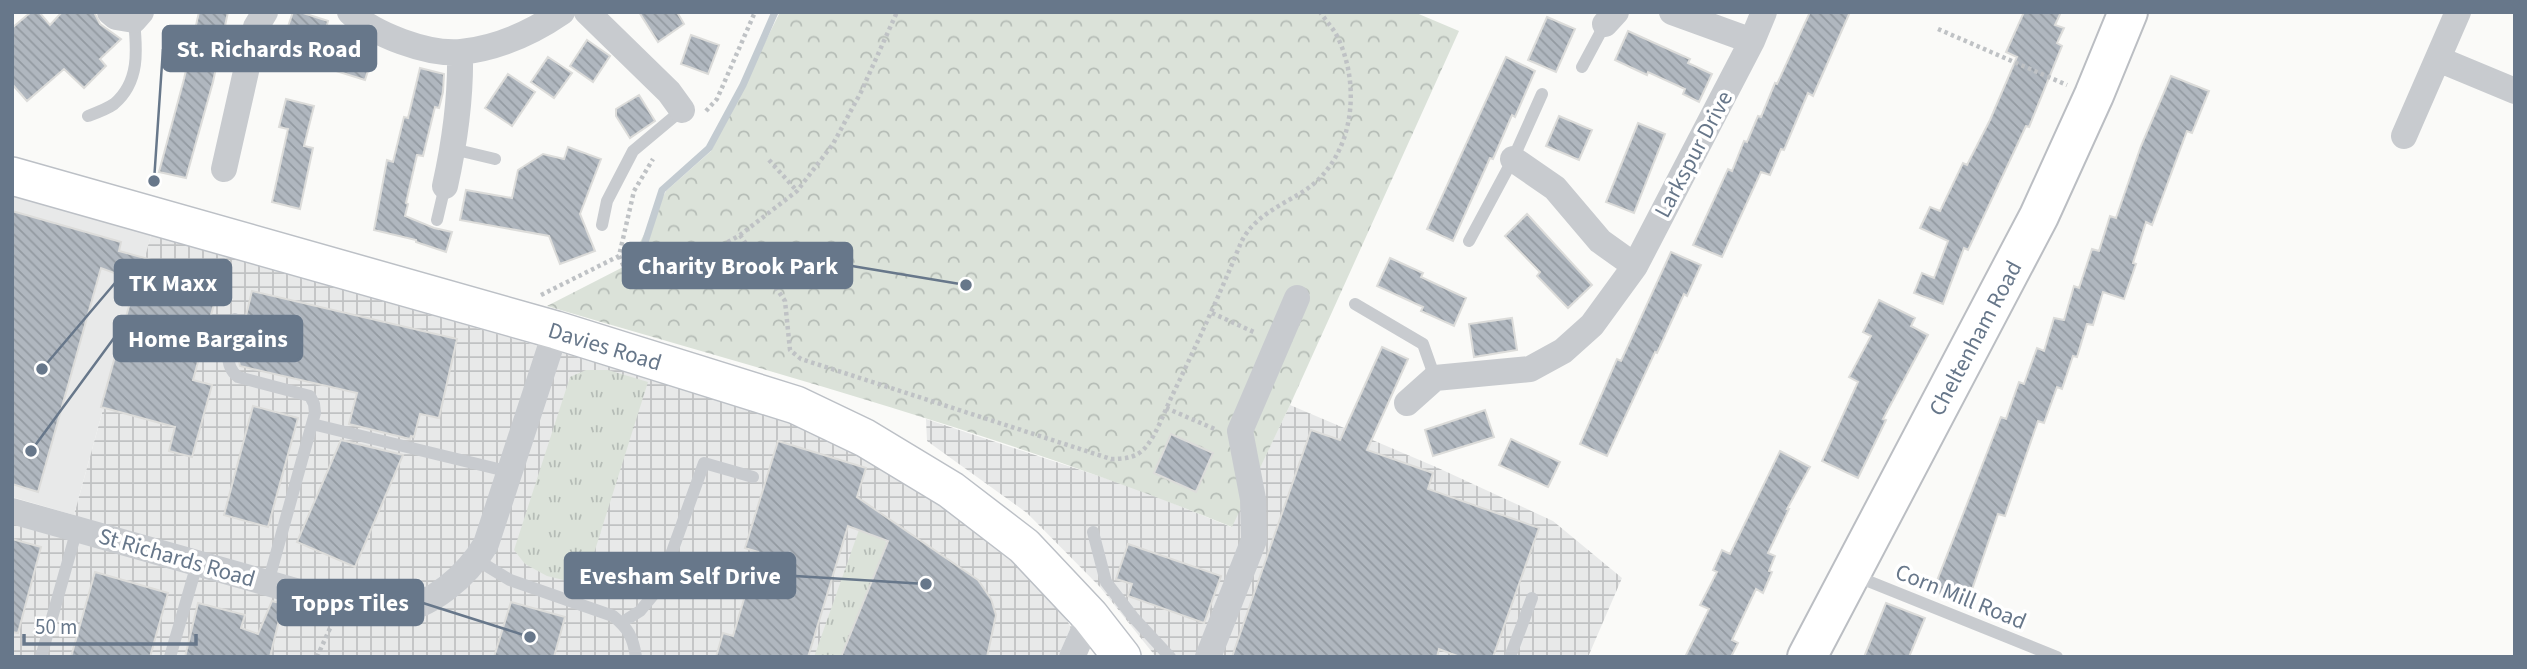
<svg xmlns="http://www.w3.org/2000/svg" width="2527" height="669" font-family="'Source Sans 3',sans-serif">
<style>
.built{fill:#e8e9e9}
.industrial{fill:url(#industrial-grid)}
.grass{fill:url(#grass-tufts)}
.park{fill:url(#park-crowns)}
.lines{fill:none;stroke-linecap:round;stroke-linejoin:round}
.stream{stroke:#c3cbd1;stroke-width:7}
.building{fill:url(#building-back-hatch);stroke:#dcdcda;stroke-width:2}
.secondary-casing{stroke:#bcc0c6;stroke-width:40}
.primary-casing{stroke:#bbbec3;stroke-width:42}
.path{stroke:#bfc2c5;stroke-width:4.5;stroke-dasharray:3.5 3.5;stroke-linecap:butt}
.lane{stroke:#c8cbcf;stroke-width:12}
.street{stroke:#c8cbcf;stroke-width:26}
.secondary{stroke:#fff;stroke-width:37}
.primary{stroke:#fff;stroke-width:38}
.labels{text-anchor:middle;stroke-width:7;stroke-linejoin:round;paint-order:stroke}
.street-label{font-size:23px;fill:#67778a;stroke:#fff}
.leader{fill:none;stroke:#67778a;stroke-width:2.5}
.callout-dot{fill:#67778a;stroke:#fff;stroke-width:2.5}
.callout{fill:#67778a;stroke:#67778a;stroke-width:2.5}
.callout-label{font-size:24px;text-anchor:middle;font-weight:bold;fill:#fff}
</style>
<defs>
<pattern id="industrial-grid" width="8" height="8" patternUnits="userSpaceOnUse" patternTransform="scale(1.75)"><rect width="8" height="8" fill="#e8e9e9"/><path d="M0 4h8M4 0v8" fill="none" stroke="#c0c2c3"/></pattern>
<pattern id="grass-tufts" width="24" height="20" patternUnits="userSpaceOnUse" patternTransform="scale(1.75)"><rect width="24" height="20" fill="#dbe2d9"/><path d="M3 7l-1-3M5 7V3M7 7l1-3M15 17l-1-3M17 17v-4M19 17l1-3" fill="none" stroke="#b5bcb6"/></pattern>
<pattern id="park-crowns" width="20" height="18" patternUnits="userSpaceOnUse" patternTransform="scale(1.75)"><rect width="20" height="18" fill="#dbe2d9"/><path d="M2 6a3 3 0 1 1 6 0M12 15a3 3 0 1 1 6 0" fill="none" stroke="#b5bcb6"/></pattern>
<pattern id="building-back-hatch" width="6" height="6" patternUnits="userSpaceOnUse" patternTransform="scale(1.75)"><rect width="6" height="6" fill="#b0b7bf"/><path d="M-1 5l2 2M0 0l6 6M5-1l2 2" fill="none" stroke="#939aa1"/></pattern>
</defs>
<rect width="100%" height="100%" fill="#fafaf8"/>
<path class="built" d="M12,195L151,235L74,515L12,497Z"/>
<path class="industrial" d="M151,235L759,409L866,454L983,531L1047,590L1071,627L1058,657H12V521L74,515Z
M1290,405L1436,467L1553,521L1622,578L1588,657H1156L1100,587L1027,513L927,441L926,419L1138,489L1231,527Z"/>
<path class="grass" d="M586,370H608L648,382L584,585L547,576L525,564L514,550L570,377Z
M859,530L885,540L887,544L841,657H814Z"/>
<path class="park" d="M780,12H1414L1459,31L1290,405L1232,527C1010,436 777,374 547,306L629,264L666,191L711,151Z"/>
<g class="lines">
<path class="stream" d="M636,270L662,190L709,148L743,85L775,12"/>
</g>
<path class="building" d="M31,12H39L50,25L62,12H94L100,24L121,39L100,59L106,66L84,88L64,69L27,101L12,84V28Z
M199,12H228L213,82L186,178L159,172L184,79Z
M293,12H300L328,21L325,33L375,49L365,80L330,69L334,57L283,41Z
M639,12H677L684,24L658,42Z
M1810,12H1850L1813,96L1808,93L1784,150L1781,149L1770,175L1761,172L1722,257L1693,245L1728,169L1732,171L1744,141L1747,142L1758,116L1761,117L1775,83L1777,84Z
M2024,12H2061L2055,25L2064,28L2057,43L2062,46L2029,127L2026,126L1968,250L1964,248L1943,304L1914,293L1922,273L1934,278L1948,241L1920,228L1930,207L1940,211L1963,163L1967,165L1990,120L2017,57L2006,52Z
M1547,17L1575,29L1556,72L1528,60Z
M1628,31L1690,59L1688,63L1712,74L1699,102L1683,94L1685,89L1648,72L1647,75L1615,60Z
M691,35L719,45L708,74L681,64Z
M587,40L610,56L593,82L570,66Z
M548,57L572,73L554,98L531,82Z
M1506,57L1535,71L1515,117L1512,115L1493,159L1490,158L1453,241L1427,229Z
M420,68L444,74L443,92L439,108L435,107L423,156L417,155L406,203L408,204L405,216L434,228L452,232L446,252L416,242V240L374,230L387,160L393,162L404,117L408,118Z
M508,74L535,92L512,126L485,108Z
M2171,76L2209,91L2192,133L2187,131L2152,225L2146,222L2133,263L2136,264L2124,299L2103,292L2093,325L2087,324L2077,357L2073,356L2062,389L2057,387L2044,423L2038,421L2005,516L1998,514L1967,604L1933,591L2001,417L2006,419L2019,382L2024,384L2037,348L2044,351L2054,318L2064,320L2074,286L2079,288L2092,249L2099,251L2110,216L2116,218L2141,146Z
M639,95L655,121L630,138L616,116V109Z
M286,99L314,106L304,146L313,148L300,209L272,202L288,129L279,127Z
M1559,116L1592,130L1579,160L1546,146Z
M1638,123L1665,134L1634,213L1606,202Z
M568,147L601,159L580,214L595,251L560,264L549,236L460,220L466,190L512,198L518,170L543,154L564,159Z
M12,211L121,242L119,251L221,279L193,380L212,385L192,457L169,451L175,427L101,407L136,281L101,268L38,492L12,484Z
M1527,214L1592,285L1568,308L1537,276L1540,272L1505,236Z
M1671,252L1701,265L1687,296L1684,294L1657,353L1655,352L1607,456L1580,444L1617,359L1621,361Z
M1390,258L1423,273L1421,277L1466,298L1454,326L1421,311L1423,307L1377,286Z
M252,291L457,339L439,418L420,414L414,437L411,436L410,439L349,424L357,393L240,366L237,353Z
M1879,300L1915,318L1911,326L1928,335L1883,419L1886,420L1858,478L1822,461L1858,382L1849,377L1871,336L1863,332Z
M1512,318L1517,350L1474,357L1469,324Z
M1382,347L1408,359L1367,450L1433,473L1428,489L1539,528L1493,657H1460L1439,649L1437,657H1232L1311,430L1340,440Z
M253,406L298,418L268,527L224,515Z
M1485,410L1494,437L1433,456L1425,430Z
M1171,434L1213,453L1196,492L1154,473Z
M1511,439L1560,462L1548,487L1499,465Z
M341,440L403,455L355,567L297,542Z
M778,441L866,468L857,497L978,580L991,599L996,615L987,657H841L888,541L848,526L808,657H716L723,633L733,636L758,552L745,548Z
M1780,451L1810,467L1787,509H1789L1768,553L1775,556L1769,571L1772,572L1763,593L1756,589L1732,640L1738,643L1731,657H1685L1709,609L1700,605L1717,572L1713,570L1722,550L1730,554Z
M12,539L41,547L18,633L12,632Z
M1128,544L1221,576L1204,623L1128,596L1132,584L1116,579Z
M95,572L168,593L150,657H71Z
M272,601L283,604L270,657H185L198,603L245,615L241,628L258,634Z
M511,602L565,617L554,657H494Z
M1886,603L1925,618L1909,657H1864Z"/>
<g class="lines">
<defs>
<path id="secondary" d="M12,176L556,330L796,405L865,438L951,490L1024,546L1090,616L1122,657"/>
<path id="primary" d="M1807,657L2039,216L2094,95L2128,12"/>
</defs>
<use href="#secondary" class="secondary-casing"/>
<use href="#primary" class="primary-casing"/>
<path class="path" d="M1938,29L2067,85
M706,111L717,99L755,12
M769,160L797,191
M740,235L785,301L790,350L801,359L1111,459C1124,459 1136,458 1145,448C1156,436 1165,410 1172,396C1196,346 1219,296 1240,245C1251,218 1280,206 1304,191C1353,159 1362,89 1338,38C1334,29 1326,21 1320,12
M619,256L630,280L673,274L740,235L797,191L833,144L861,92L897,12
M541,295L619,256L634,191L653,159
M1212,313L1256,333
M1166,408L1217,430
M317,657L331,626"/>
<path class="lane" d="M1582,67L1605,24
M88,116C96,113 107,109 114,104C140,82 137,50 134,20
M453,149L495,159
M437,220L445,186
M602,225L607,201L633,151L682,110
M1469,241L1513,159L1542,94
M1355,304L1423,344L1435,378
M235,319C231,337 220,363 238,377L310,396L314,404L315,413L268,583
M312,424L510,472
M1093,532L1106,582L1133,617L1170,657
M477,560L510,580L613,616C628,628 633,637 636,657
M1853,575L2057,657
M621,623L640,611L659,588L704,463L753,477
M41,657L77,529
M170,657L197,564
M1510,657L1532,598"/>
<path class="street" d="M110,12L116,17L134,20L141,12
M350,12C374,35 428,55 461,52C497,48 533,32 562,12
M587,12L669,92L682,110
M1672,12L1752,41
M1605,24L1616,12
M2438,59L2515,91
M2404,136L2458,12
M1513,159L1555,188L1600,241L1635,266
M224,169L256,27L265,12
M445,186C455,141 461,97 460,52
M1407,403L1435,378L1530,369L1563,351L1592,325L1635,266L1752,41L1764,12
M12,511L370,612C378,612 386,613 393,612C431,607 467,576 486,544L556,330
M1072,657L1090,616
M1208,657L1254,540L1253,499L1240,431L1297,298"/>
<use href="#secondary" class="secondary"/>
<use href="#primary" class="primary"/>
</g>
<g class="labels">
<g class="street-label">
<text transform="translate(1693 154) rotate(-62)" y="8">Larkspur Drive</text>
<text transform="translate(1975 338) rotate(-62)" y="8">Cheltenham Road</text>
<text transform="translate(605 346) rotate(17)" y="8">Davies Road</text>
<text transform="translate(177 557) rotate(16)" y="8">St Richards Road</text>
<text transform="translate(1961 596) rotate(22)" y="8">Corn Mill Road</text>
</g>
</g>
<path class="leader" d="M154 181L163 49M966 285L852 266M42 369L115 283M31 451L114 338M926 584L795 576M530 637L423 603"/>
<g class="callout-dot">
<circle cx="154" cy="181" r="7"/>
<circle cx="966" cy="285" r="7"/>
<circle cx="42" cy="369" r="7"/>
<circle cx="31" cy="451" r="7"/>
<circle cx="926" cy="584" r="7"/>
<circle cx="530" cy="637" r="7"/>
</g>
<g class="callout">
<rect x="163" y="26" width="213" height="45" rx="7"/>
<rect x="623" y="243" width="229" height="45" rx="7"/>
<rect x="115" y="260" width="116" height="45" rx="7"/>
<rect x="114" y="316" width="188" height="45" rx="7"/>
<rect x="565" y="553" width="230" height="45" rx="7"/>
<rect x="278" y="580" width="145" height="45" rx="7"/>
</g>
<g class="callout-label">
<text x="269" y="57">St. Richards Road</text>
<text x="738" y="274">Charity Brook Park</text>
<text x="173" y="291">TK Maxx</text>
<text x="208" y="347">Home Bargains</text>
<text x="680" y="584">Evesham Self Drive</text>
<text x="350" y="611">Topps Tiles</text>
</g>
<rect width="2527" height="669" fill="none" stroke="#67778a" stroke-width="28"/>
<path d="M24 634v10h172v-10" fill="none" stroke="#67778a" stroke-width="3.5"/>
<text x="35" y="634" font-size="21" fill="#67778a" stroke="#ffffff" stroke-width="5" paint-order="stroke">50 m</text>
</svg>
